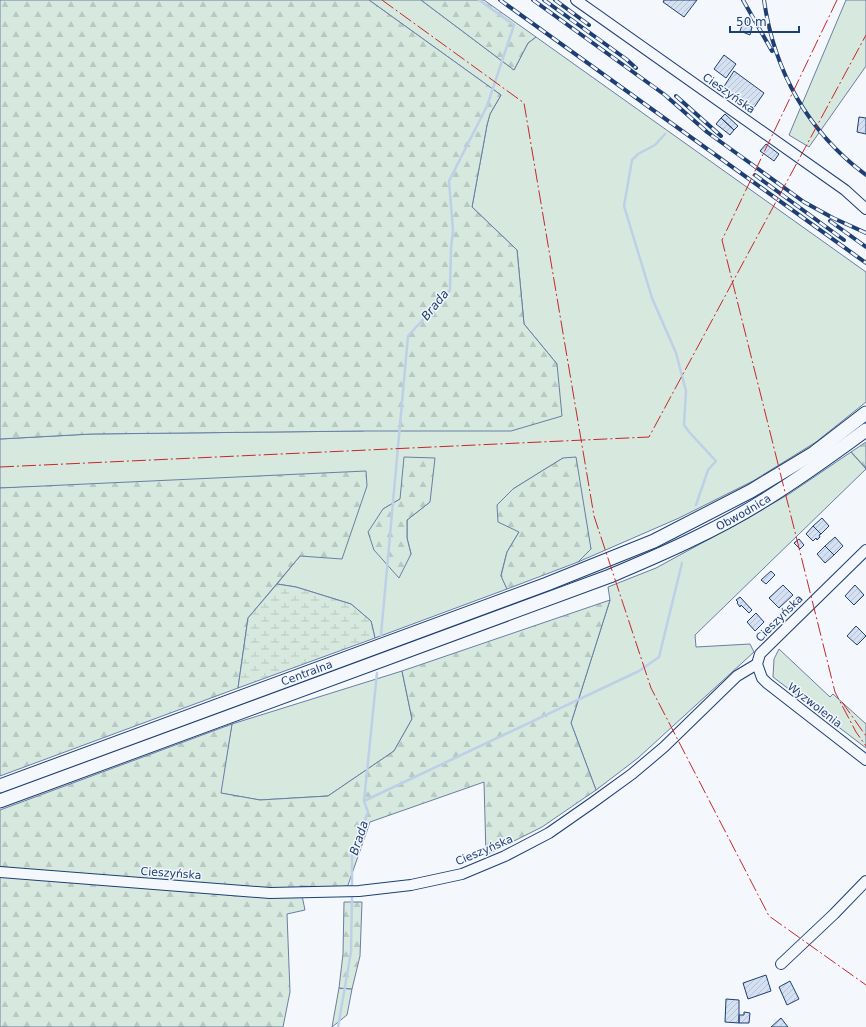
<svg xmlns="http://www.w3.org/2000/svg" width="866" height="1027" font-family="'DejaVu Sans',sans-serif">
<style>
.green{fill:#d7e8df;stroke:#687fa3;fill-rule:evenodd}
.forest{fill:url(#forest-firs);stroke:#687fa3}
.wetland{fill:url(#wetland-marsh);stroke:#687fa3}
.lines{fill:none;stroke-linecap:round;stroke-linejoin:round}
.stream{stroke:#bed0e5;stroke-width:2.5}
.building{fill:url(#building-hatch);stroke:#1d3f73}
.minor-casing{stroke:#1d3f73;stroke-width:12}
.major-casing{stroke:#1d3f73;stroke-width:15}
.minor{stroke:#f4f7fb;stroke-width:10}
.major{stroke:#f4f7fb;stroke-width:13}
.rail-casing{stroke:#1d3f73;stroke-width:4}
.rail{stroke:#f4f7fb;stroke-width:2.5;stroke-dasharray:8;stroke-linecap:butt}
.power{stroke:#c62828;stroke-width:1;stroke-dasharray:14 3 2 3;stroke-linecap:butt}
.labels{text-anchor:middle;stroke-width:3;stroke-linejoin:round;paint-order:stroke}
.street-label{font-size:11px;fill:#1d3f73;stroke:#f4f7fb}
.water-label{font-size:12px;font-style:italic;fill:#1d3f73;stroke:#f4f7fb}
</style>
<defs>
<pattern id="forest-firs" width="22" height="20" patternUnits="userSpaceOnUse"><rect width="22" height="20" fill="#d7e8df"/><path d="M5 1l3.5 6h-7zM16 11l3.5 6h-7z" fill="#b8c8c3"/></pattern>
<pattern id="wetland-marsh" width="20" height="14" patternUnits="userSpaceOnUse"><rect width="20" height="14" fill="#d7e8df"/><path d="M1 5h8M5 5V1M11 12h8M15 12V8" fill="none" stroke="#b8c8c3"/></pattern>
<pattern id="building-hatch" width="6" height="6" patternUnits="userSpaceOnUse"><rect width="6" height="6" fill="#d5e0f0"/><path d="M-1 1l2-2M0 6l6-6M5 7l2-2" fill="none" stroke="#b6c1d1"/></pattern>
</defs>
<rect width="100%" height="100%" fill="#f4f7fb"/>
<path class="green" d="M369,0H421L514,70L528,43L536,37L866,272V402L816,442L753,481L679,518L578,562L591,549L563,458L513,489L497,505L519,532L507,552L501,575L507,589L375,638L371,621L351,604L296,587L277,584L300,556L92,485L0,488V439L91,434L363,431L557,364L524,324L517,250L472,207L487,125L490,114L501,95ZM400,499L430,502L407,520V538L411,554L383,509Z
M846,0H866V66L809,147L789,135Z
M851,452L866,469L695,635L696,647L750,644L754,652L638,758L596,790L571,723L610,600L608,587L656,568L746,519L789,494Z
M779,649L830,697L833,694L866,724V748L773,677L774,659Z
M402,671L412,719L394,751L328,796L260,800L220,793L232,724Z
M339,988L352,989L347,1015L332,1027Z"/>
<path class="forest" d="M0,0H369L501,95L490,114L487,125L472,207L517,250L524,324L557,364L562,416L511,431H363L91,434L0,439Z
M421,0H484L536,37L528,43L514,70Z
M866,442V468L851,452Z
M404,457L435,458L430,502L407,520V538L411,554L399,578L374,550L368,532L383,509L400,499Z
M576,457L591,549L578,562L507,589L501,576L507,552L519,532L498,522L497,505L513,489L537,474L563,458Z
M366,471L367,486L342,559L300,556L248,618L238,688L0,776V488Z
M610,600L571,723L596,790L542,827L486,855L484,782L370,822L347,888L300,886L305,910L287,914L290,992L283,1027H0V810L232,724L221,793L260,800L328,796L394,751L412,719L402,671Z
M344,902H362L360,956L352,989L339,988L343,954Z"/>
<path class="wetland" d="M277,584L296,587L351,604L371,621L375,638L238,688L248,618Z"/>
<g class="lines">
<path class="stream" d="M665,134L655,145L638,154L632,160L624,206L652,298L676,353L686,391L684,425L689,432L716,461L708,470L696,505
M381,635L408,336L450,290L451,249L453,230L449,181L487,106L514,25L479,0
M364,801L639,671L659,657L682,563
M352,889V855L368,812L364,801L377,673
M338,1027L351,952L352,894"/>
</g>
<path class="building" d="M664,0H697L684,17L663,2Z
M744,20L748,21L747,25L752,27L750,35L740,31Z
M724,55L736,64L726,78L714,69Z
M734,71L764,93L753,109L723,88Z
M725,114L738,126L734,130L721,118Z
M859,117L866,118V134L857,132Z
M721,118L734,130L730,135L716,124Z
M766,144L779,154L774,161L760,151Z
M822,518L829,526L821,534L813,526Z
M813,526L821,534L819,535L820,537L817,540L816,538L813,541L806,534Z
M835,537L843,546L834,555L825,546Z
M799,539L804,545L800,549L794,543Z
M825,546L834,555L825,563L817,554Z
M771,571L775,575L766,584L761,580Z
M783,585L793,595L779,608L769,598Z
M855,585L864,595L854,605L845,596Z
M740,597L752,610L749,613L741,605L740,607L737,603L738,602L736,600Z
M756,613L764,622L755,631L747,622Z
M856,626L866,636L857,645L847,636Z
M766,975L771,991L748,999L743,983Z
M790,981L799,999L787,1005L779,987Z
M726,999L739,1000V1023L725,1022Z
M744,1012L750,1013L749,1023H739V1015H744Z
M781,1018L788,1027H771Z"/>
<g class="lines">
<defs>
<path id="minor" d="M576,0L845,190L866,209
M757,664L762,678L767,683L866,760
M0,872L270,893L359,891L411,885L462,874L505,856L549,833L592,803L632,774L664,747L737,676L757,664L760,654L765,649L866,550
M781,964L834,914L866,881"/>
<g id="major">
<path id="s1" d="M0,786L547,584L654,541L751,491L814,453L866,413"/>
<path id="s2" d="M0,801L610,576C662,554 715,531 763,501C799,479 832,455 866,430"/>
</g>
</defs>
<use href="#minor" class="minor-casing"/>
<use href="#major" class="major-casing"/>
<use href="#minor" class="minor"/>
<use href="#major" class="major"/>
<defs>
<path id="rail" d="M500,0L866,263
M533,0L665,95L707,132L804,202L833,218L866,233
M544,0L626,59L636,68
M555,0L589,25
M743,0L772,51
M764,0C774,71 808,132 866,175
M676,96L721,136
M755,175L844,240
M830,221L866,247"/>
</defs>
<use href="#rail" class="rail-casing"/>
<use href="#rail" class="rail"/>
<path class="power" d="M382,0L524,103L594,516L651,688L769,916L866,985
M837,0L722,240L835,692L856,732L866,746
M0,467L649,437L866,35
M842,702L866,736"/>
</g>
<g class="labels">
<g class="street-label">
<text transform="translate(729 93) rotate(35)" y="4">Cieszyńska</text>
<text dy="4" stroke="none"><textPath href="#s2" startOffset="798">Obwodnica</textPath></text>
<text transform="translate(779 618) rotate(-45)" y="4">Cieszyńska</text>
<text dy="4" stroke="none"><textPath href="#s1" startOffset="327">Centralna</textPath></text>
<text transform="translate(815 705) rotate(38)" y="4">Wyzwolenia</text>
<text transform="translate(484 850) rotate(-23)" y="4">Cieszyńska</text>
<text transform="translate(171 873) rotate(4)" y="4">Cieszyńska</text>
</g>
<g class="water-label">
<text transform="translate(435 305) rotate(-51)" y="4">Brada</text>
<text transform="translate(359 838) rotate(-72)" y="4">Brada</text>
</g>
</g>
<path d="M730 26v6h69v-6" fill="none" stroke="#1d3f73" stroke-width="2"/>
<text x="736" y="26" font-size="12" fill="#1d3f73" stroke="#f4f7fb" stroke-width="3" paint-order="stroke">50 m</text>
</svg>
